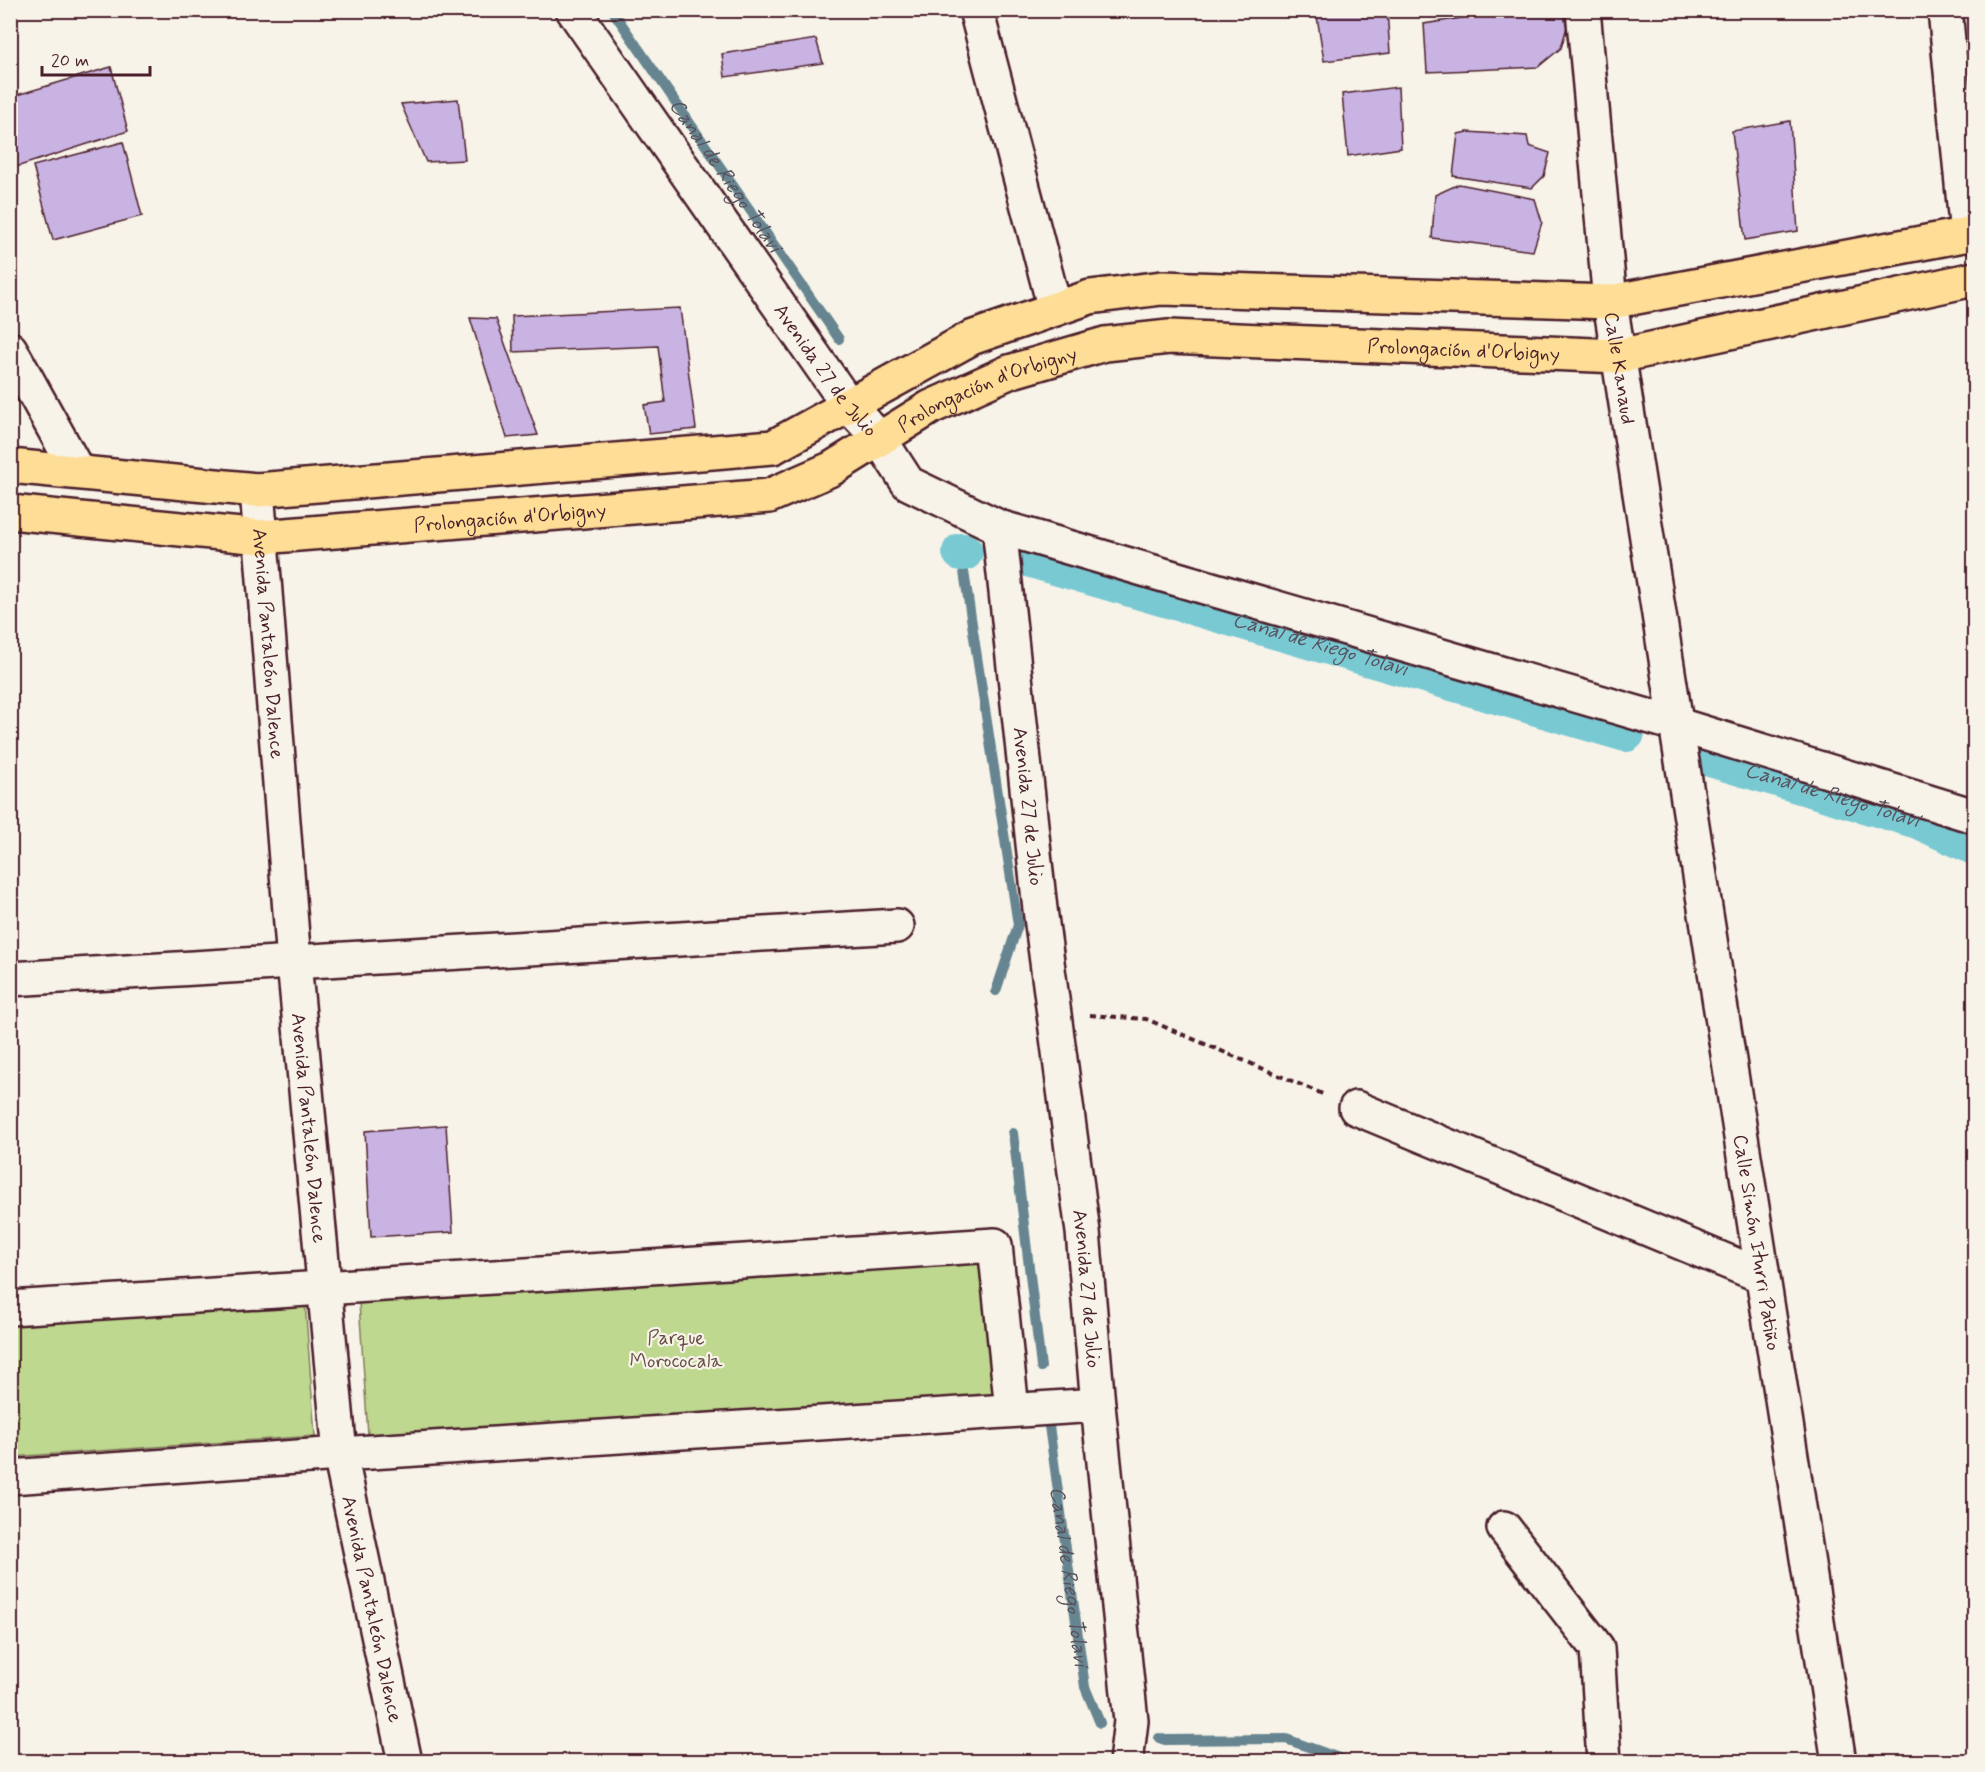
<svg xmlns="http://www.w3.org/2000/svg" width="1985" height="1772" font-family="Mynerve,sans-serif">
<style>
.green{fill:#bed88f;stroke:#847c5d;stroke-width:1.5}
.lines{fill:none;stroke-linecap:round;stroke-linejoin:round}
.stream{stroke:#668590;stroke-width:10}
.canal{stroke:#79c9d3;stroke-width:38}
.building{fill:#c9b3e2;stroke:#4a1f2b;stroke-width:1.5}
.minor-casing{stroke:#4a1f2b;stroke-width:38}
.major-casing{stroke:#4a1f2b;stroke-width:38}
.path{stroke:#4a1f2b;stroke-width:4;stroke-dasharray:6 4.5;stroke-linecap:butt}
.minor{stroke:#f7f3e8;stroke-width:33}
.major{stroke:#fedd96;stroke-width:33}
.labels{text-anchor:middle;stroke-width:4.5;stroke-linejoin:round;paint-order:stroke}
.street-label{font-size:20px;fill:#4a1f2b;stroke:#f7f3e8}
.park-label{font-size:20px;fill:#674d44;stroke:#f7f3e8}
.water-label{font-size:21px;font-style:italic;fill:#58525d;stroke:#f7f3e8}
</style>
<rect width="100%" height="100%" fill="#f7f3e8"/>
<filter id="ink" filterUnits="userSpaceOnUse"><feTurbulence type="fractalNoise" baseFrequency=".0167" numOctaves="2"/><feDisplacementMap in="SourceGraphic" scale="12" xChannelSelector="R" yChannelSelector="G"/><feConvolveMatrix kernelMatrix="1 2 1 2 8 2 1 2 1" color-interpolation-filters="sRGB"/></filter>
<g filter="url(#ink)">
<path class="green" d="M985,1262L994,1395L368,1435L359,1303Z
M305,1302L315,1436L11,1457V1323Z"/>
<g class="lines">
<g class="stream">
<path id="s1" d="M612,10L839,339"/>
<path d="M961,552L1018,925L996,991"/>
<path d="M1013,1133L1041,1367"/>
<path id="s2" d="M1049,1426L1085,1687L1100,1723"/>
<path d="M1159,1738L1165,1740L1286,1739L1350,1762"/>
</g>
<g class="canal">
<path d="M961,552H964"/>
<path id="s3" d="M1013,556H1021L1626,733"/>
<path id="s4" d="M1687,751L1918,820L1974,846"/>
</g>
</g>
<path class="building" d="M1316,10H1387L1390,53L1324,61Z
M1512,10H1562L1567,27L1561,48L1538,67L1427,72L1424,24Z
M816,39L823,63L725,77L722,54Z
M111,67L128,131L10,169V97Z
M1398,87L1401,148L1348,156L1342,94Z
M458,99L465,160L426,162L401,104Z
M1790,121L1798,231L1745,240L1732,131Z
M1468,132L1527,136L1529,146L1550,153L1544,176L1532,188L1453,176L1458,134Z
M123,142L142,216L53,240L33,166Z
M1459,184L1535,199L1542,222L1533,251L1432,238L1435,195Z
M680,308L696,429L649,434L644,405L665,402L658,346L513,352L512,316Z
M470,318L496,319L538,435L507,438Z
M446,1125L453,1232L371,1237L365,1131Z"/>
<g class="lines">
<defs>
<g id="minor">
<path id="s5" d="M573,10L849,406L879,438L908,483L999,527L1040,909L1083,1232L1098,1405L1131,1721L1126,1762"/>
<path d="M976,10L1055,309"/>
<path id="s6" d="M1583,10L1610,302L1839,1762"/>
<path d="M1945,10L1967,235"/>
<path d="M10,349L78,472"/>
<path id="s7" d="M257,490L294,962L340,1454L405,1762"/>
<path d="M999,527L1675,724L1974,816"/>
<path d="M10,979L897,926"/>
<path d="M1356,1108L1762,1276"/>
<path d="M10,1308L995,1245L1012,1410"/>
<path d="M10,1477L340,1454L1098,1405"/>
<path d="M1504,1528L1597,1648L1604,1762"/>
</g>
<g id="major">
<path d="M10,466L257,490L773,447L971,338L1090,297L1162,288L1610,302L1974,233"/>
<path id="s8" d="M10,512L261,537L769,496L831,469L931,407L1009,372L1105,344L1169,337L1619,356L1974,279"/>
</g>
</defs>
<use href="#minor" class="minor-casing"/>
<use href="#major" class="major-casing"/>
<path class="path" d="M1090,1015L1146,1019L1325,1095"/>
<use href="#minor" class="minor"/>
<use href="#major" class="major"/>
</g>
</g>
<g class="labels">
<g class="street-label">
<text dy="7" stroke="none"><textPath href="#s8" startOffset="1492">Prolongación d'Orbigny</textPath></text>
<text dy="7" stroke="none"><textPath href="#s6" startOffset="360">Calle Kanaud</textPath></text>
<text dy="7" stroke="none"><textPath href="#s5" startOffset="440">Avenida 27 de Julio</textPath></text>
<text dy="7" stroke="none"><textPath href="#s8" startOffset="1006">Prolongación d'Orbigny</textPath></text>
<text dy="7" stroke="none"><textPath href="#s8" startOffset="502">Prolongación d'Orbigny</textPath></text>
<text dy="7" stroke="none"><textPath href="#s7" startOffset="154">Avenida Pantaleón Dalence</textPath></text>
<text dy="7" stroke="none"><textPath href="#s5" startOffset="962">Avenida 27 de Julio</textPath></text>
<text dy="7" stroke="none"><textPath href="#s7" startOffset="640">Avenida Pantaleón Dalence</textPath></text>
<text dy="7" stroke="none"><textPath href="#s6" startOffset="1245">Calle Simón Iturri Patiño</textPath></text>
<text dy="7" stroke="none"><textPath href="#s5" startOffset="1448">Avenida 27 de Julio</textPath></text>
<text dy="7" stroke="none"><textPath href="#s7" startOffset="1126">Avenida Pantaleón Dalence</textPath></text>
</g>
<g class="park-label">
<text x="676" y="1344">Parque<tspan x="676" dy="23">Morococala</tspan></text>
</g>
<g class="water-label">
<text dy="7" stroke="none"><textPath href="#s1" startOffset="201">Canal de Riego Tolavi</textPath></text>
<text dy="7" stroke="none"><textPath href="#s3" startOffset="320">Canal de Riego Tolavi</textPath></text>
<text dy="7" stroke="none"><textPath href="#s4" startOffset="152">Canal de Riego Tolavi</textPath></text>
<text dy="7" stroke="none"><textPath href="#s2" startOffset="152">Canal de Riego Tolavi</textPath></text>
</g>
</g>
<rect width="1985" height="1772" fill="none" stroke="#f7f3e8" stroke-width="36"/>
<rect x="18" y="18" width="1949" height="1736" fill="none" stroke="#4a1f2b" stroke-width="2" filter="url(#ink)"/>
<path d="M42 66v9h108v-9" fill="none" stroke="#4a1f2b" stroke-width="3"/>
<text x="51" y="66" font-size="18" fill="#4a1f2b" stroke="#f7f3e8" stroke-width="4.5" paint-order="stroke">20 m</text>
</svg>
